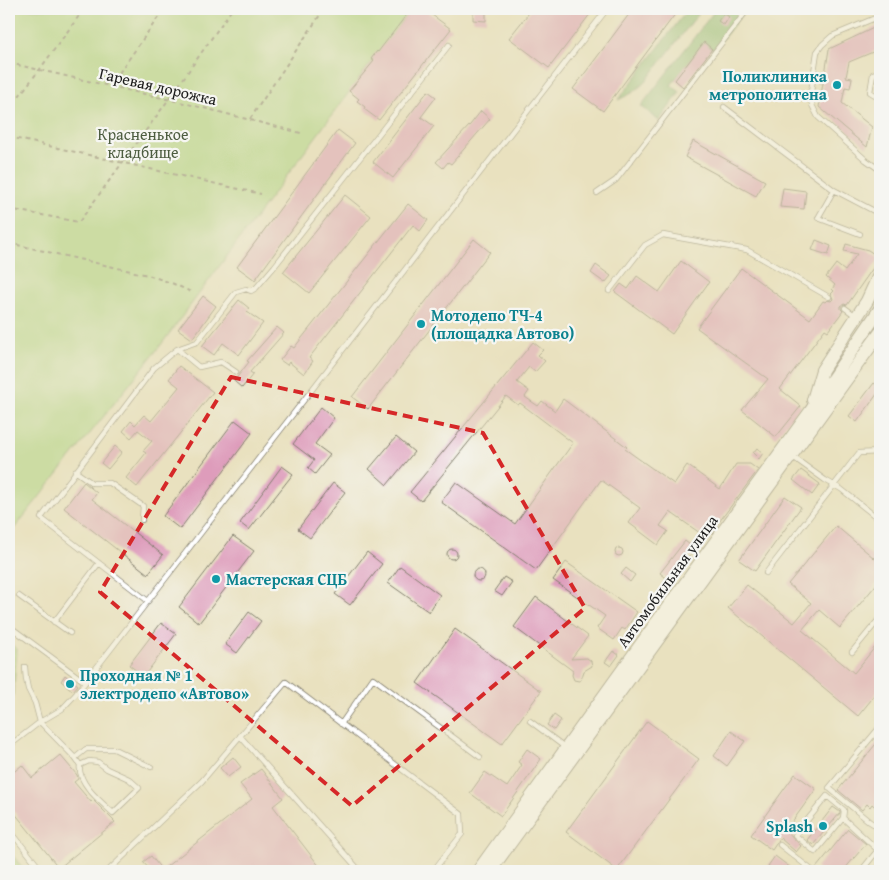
<svg xmlns="http://www.w3.org/2000/svg" width="889" height="880" font-family="'Gentium Book Plus',serif">
<style>
.green{fill:#a9d682;stroke:#62794f}
.forest{fill:#86b770;stroke:#516a46}
.building{fill:#de9cbb}
.lines{fill:none;stroke-linecap:round;stroke-linejoin:round}
.service-casing{stroke:#827e6e;stroke-width:6}
.secondary-casing{stroke:#827e6e;stroke-width:14}
.path{stroke:#827e6e;stroke-width:2;stroke-dasharray:4 4;stroke-linecap:butt}
.service{stroke:#fff;stroke-width:4.5}
.secondary{stroke:#fff;stroke-width:12}
.marked{fill:none;stroke:#d62828;stroke-width:4;stroke-dasharray:10 6;stroke-linejoin:round}
.culture-dot{fill:#0f9aa8;stroke:#f6f6f2;stroke-width:2}
.labels{text-anchor:middle;stroke-width:4.5;stroke-linejoin:round;paint-order:stroke}
.culture-label{font-size:16px;font-weight:bold;fill:#0d838f;stroke:#f6f6f2;text-anchor:start}
.street-label{font-size:16px;fill:#1c1c1c;stroke:#f6f6f2}
.park-label{font-size:16px;fill:#4d5d40;stroke:#f6f6f2}
</style>
<rect width="100%" height="100%" fill="#f6f6f2"/>
<filter id="ink" filterUnits="userSpaceOnUse"><feTurbulence type="fractalNoise" baseFrequency=".02" numOctaves="2"/><feDisplacementMap in="SourceGraphic" scale="10" xChannelSelector="R" yChannelSelector="G"/><feConvolveMatrix kernelMatrix="1 2 1 2 8 2 1 2 1" color-interpolation-filters="sRGB"/></filter>
<filter id="wash" filterUnits="userSpaceOnUse"><feTurbulence type="fractalNoise" baseFrequency=".0096" numOctaves="4" result="noise"/><feDisplacementMap in="SourceGraphic" scale="20" xChannelSelector="R" yChannelSelector="G"/><feGaussianBlur stdDeviation="1.12" result="paint"/><feColorMatrix in="noise" values="0 0 0 0 0 0 0 0 0 0 0 0 0 0 0 0 0 1.4 0 .05"/><feComposite in="paint" operator="in"/></filter>
<g filter="url(#wash)">
<rect width="100%" height="100%" fill="#e9e1bf"/>
<path class="green" d="M9,9H411L160,346L9,535Z
M9,643L17,649L13,696L9,701Z
M9,851L25,871H13L9,869Z"/>
<path class="forest" d="M688,9H702L646,81L634,92L618,100Z
M716,9H746L715,49H713L704,43L675,80L671,85L680,92L659,121L641,106Z"/>
<g id="blocks">
<path class="building" d="M411,9H424L451,29L379,120L364,109L365,107L357,101L359,99L349,91L374,61L371,59L377,51L378,52Z
M473,9H486V21L473,20Z
M532,9H594L549,68L509,38Z
M633,9H679L603,111L573,89Z
M724,13L729,17L724,25L718,21Z
M880,25V49L849,62L846,77L852,78L850,88L845,87L842,103L872,127L867,147L819,107L823,83H820L822,74H825L829,49Z
M704,42L712,49L683,87L675,80Z
M428,91L436,97L421,117L434,126L393,178L373,162Z
M481,111L490,119L451,164L448,162L443,168L436,162L470,125Z
M338,130L355,143L255,280L237,267Z
M693,141L765,181L756,196L685,157Z
M783,188L806,191L804,209L780,207Z
M345,195L371,216L309,293L283,272Z
M408,204L428,220L420,231L413,225L309,358L313,361L304,374L289,362L287,365L280,360L291,346L294,348Z
M474,239L490,252L368,409L352,397Z
M816,240L831,246L828,255L812,250Z
M846,244L868,250L880,258L847,305L844,304L841,306V309L843,311L828,331L825,329L780,389L801,406L776,437L742,410L768,379L697,328L741,268L810,319L823,301L825,302L827,300L831,301L833,299L831,294L834,291L832,289L835,285L826,277L836,264L845,271L857,254L844,251Z
M681,261L709,282L672,334L615,292L621,284L628,289L637,276L659,292Z
M596,265L611,276L605,283L591,273Z
M203,296L216,306L192,339L178,329Z
M239,300L250,309L247,312L263,323L239,355L223,343L214,355L202,346Z
M277,327L284,333L250,372L253,374L242,388L234,381L249,362L247,361Z
M533,342L543,350L538,355L545,361L535,372L529,367L517,382L529,391L525,397L538,406L542,401L555,411L563,399L627,447L625,449L674,484L687,465L720,489L736,464H750L758,470L707,538L670,512L660,526L668,531L658,545L629,523L640,508L601,480L536,570L441,502L456,482L515,524L573,443L520,403L518,405L506,396L421,501L410,492Z
M179,366L213,392L137,487L126,478L146,453L143,451L152,441L138,430L131,438L123,431L131,421L135,425L144,415L151,421L179,387L169,379Z
M874,383L880,388V390L857,422L849,416Z
M321,407L334,418L315,444L330,455L315,474L308,468L314,460L293,444Z
M235,420L252,433L180,529L163,516Z
M396,437L414,452L387,485L369,469Z
M115,446L122,452L108,469L101,463Z
M757,448L763,453L759,459L753,453Z
M282,466L293,474L249,530L240,523Z
M801,470L820,484L812,495L793,480Z
M84,482L97,493L92,499L163,555L148,574L64,508Z
M333,483L345,492L310,538L298,529Z
M785,496L801,507L755,571L739,560Z
M836,526L880,563V580L840,628L819,610L802,630L854,673L880,641V689L858,716L728,608L747,585L794,623L811,603L788,584Z
M233,536L254,551L199,623L179,607Z
M685,541L695,549L670,581L660,573Z
M615 552a4 4 0 1 1 8 0a4 4 0 1 1-8 0Z
M447 554a5 5 0 1 1 10 0a5 5 0 1 1-10 0Z
M367,552L382,564L350,605L335,594Z
M566,562L637,612L625,630L622,628L614,640L597,628L605,616L553,580Z
M400,566L440,595L429,612L388,583Z
M626,568L635,575L630,582L621,574Z
M473 575a6 6 0 1 1 12 0a6 6 0 1 1-12 0Z
M504,577L512,582L502,596L494,591Z
M536,597L588,636L571,659L587,658L591,661L592,666L584,671L581,680L579,681L574,680L572,675L573,671L514,627Z
M249,612L261,621L237,653L225,644Z
M161,623L176,634L144,676L129,665Z
M455,629L541,691L502,744L417,683Z
M613,651L619,655L611,666L605,662Z
M65,675L78,685L73,691L61,681Z
M554,715L561,720L554,730L547,725Z
M647,721L699,759L617,870L566,832Z
M731,731L745,741L727,766L714,756Z
M880,739V811L872,804L870,807L867,804L862,810L838,790Z
M527,749L541,759L501,816L470,793L485,772L507,787L522,765L518,762Z
M60,755L77,775L78,779L74,782L91,802L93,800L115,822L59,868L9,806V776L22,765L32,778Z
M233,757L241,767L228,777L220,768Z
M261,769L283,798L273,806L323,871H151L143,862L151,856L162,870L252,799L240,784Z
M795,774L816,789L786,830L801,846L796,852L780,838L772,850L751,835Z
M833,807L840,812V813L813,845L807,840Z
M848,829L866,844L843,871H820L816,868Z
M775,856L795,871H776L768,866Z"/>
</g>
</g>
<g filter="url(#ink)">
<use href="#blocks" fill-opacity="0" stroke="#827e6e" stroke-width="1"/>
<g class="lines">
<defs>
<path id="service" d="M880,16L832,36L822,45L817,52L811,92L812,105L818,117L866,160L880,170
M880,72L873,74L870,92L880,98
M724,107L834,190L874,211L880,216
M834,190L818,218L860,234
M597,193L616,180L748,9
M609,291L645,245L663,235L747,250L829,297
M845,308L856,316
M177,349L197,342L236,292L246,289L251,291L256,288L274,267L449,45
M793,457L825,480L841,489L880,520
M75,471L92,483H110L143,506L142,520
M766,573L859,453L880,452
M19,596L70,633
M148,601L41,518L154,368L177,349L199,367L221,362L236,372
M54,622L99,563
M9,626L85,682
M852,652L880,618
M25,667L26,679L28,689L35,703L40,722L75,758L80,765C77,783 101,802 113,813L139,788L129,779L107,769L98,762L89,761L80,765
M530,721L566,748
M341,724L373,678L480,757
M880,727L829,788L870,822L880,828
M240,736L360,871
M9,746L40,722L62,709L76,694L607,9
M75,758L86,749H114L151,767
M843,818L844,810L827,796L795,835L815,852L843,818L880,852
M9,829L42,871
M780,845L813,871
M108,871L202,781L286,682L461,814L462,834L433,871
M861,871L878,850"/>
<path id="secondary" d="M813,400L822,370L867,301L880,273
M478,871L652,629L810,412L880,309
M490,871L880,333"/>
</defs>
<use href="#service" class="service-casing"/>
<use href="#secondary" class="secondary-casing"/>
<path class="path" d="M373,9L390,16
M9,63L184,103L301,133
M110,86L164,9
M9,109L40,69L84,9
M250,119L324,9
M9,137L261,194
M9,209L79,222L169,99L232,9
M9,243L148,275L174,284L193,293
M9,818L12,822"/>
<use href="#service" class="service"/>
<use href="#secondary" class="secondary"/>
</g>
</g>
<path d="M0 0H889V880H0ZM231,377L483,433L585,608L352,806L100,592Z" fill="#e9e1bf" fill-opacity=".55" fill-rule="evenodd"/>
<path class="marked" d="M231,377L483,433L585,608L352,806L100,592Z"/>
<g class="culture-dot">
<circle cx="837" cy="85" r="5"/>
<circle cx="421" cy="324" r="5"/>
<circle cx="216" cy="579" r="5"/>
<circle cx="70" cy="684" r="5"/>
<circle cx="823" cy="826" r="5"/>
</g>
<g class="labels">
<g class="culture-label">
<text x="827" y="82" text-anchor="end">Поликлиника<tspan x="827" dy="18">метрополитена</tspan></text>
<text x="431" y="321">Мотодепо ТЧ-4<tspan x="431" dy="18">(площадка Автово)</tspan></text>
<text x="226" y="585">Мастерская СЦБ</text>
<text x="80" y="681">Проходная № 1<tspan x="80" dy="18">электродепо «Автово»</tspan></text>
<text x="813" y="832" text-anchor="end">Splash</text>
</g>
<g class="street-label">
<text transform="translate(158 86) rotate(13)" y="6">Гаревая дорожка</text>
<text transform="translate(667 581) rotate(-54)" y="6">Автомобильная улица</text>
</g>
<g class="park-label">
<text x="143" y="140">Красненькое<tspan x="143" dy="18">кладбище</tspan></text>
</g>
</g>
<rect width="889" height="880" fill="none" stroke="#f6f6f2" stroke-width="30"/>
</svg>
